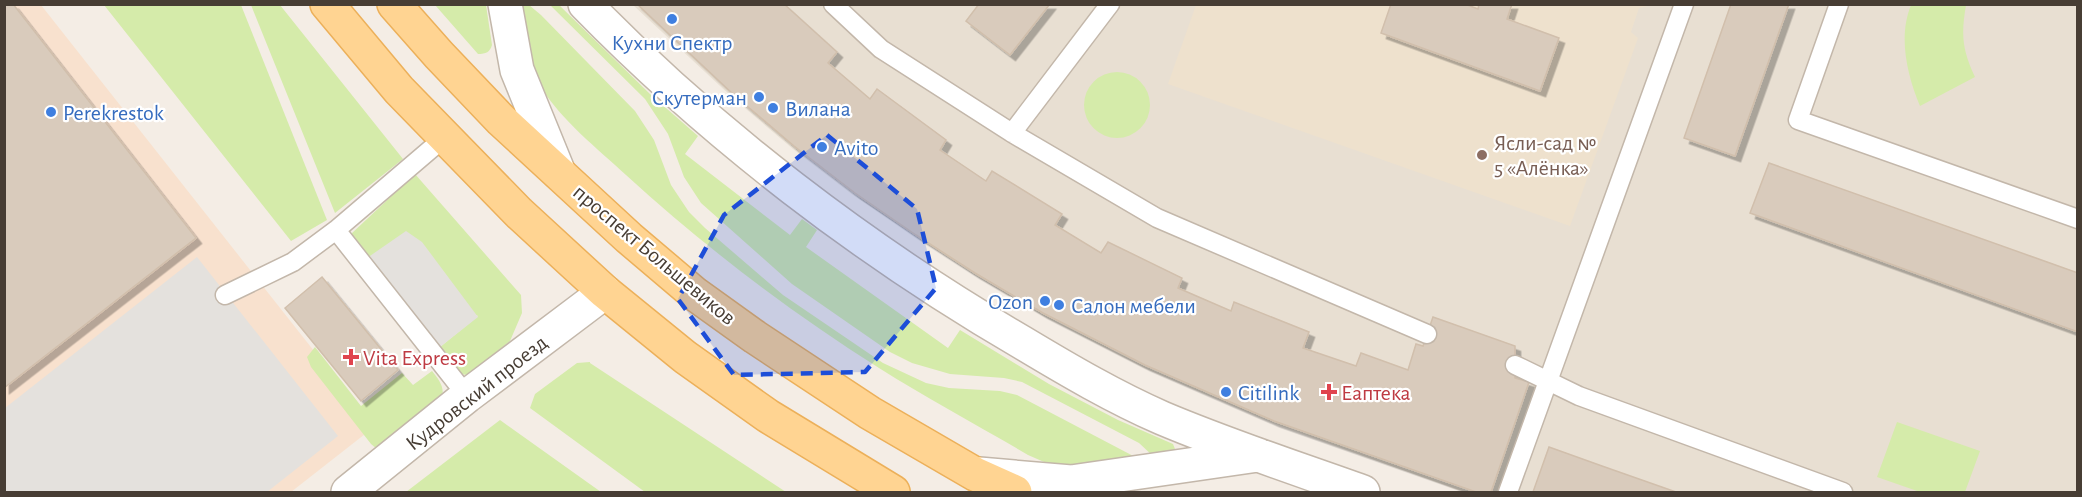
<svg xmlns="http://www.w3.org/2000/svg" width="2082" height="497" font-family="'Alegreya Sans',sans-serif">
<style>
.residential{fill:#e8dfd2}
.commercial{fill:#f8e1ce}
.education{fill:#eee1cd}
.green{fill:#d5ebaa}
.parking{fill:#e4e1dd}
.building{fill:#d9cbbc;stroke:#d1bfac;stroke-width:1.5;filter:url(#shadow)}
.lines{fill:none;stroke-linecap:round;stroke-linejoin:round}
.service-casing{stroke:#c3b7aa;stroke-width:21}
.minor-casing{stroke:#c3b7aa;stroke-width:36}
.tertiary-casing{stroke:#c3b7aa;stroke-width:36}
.primary-casing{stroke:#ecb05a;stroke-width:36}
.service{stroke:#fff;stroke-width:18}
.minor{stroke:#fff;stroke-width:33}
.tertiary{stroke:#fff;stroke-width:33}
.primary{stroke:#ffd492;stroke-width:33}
.marked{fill:#1d4ed8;fill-opacity:0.2;stroke:#1d4ed8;stroke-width:4.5;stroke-dasharray:12 8;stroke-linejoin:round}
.shop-dot{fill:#3f7fe0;stroke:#fff;stroke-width:2}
.education-dot{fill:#8d6e63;stroke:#fff;stroke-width:2}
.health-dot{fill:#e0444e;stroke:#fff;stroke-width:2}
.labels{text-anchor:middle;stroke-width:4.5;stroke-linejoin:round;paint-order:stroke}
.shop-label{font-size:22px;fill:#366cbe;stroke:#fff;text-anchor:start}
.education-label{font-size:22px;fill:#785e54;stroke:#fff;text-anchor:start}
.street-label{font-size:22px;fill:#473d34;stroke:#fff}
.health-label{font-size:22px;fill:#be3a42;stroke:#fff;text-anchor:start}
</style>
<defs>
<filter id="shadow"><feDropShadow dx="5.5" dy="5.5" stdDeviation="0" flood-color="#0004"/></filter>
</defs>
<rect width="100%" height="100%" fill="#f4ede5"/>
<path class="residential" d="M633,5H2077V492H1463L1273,423L1144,368L1043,316L974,275L853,195L793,149L733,98Z"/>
<path class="commercial" d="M4,5H41L374,427L291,492H5Z"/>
<path class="education" d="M1196,5H1651L1639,8L1631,32L1638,38L1570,226L1168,84Z"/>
<path class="green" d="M104,5H241L327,220L291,241Z
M251,5H280L403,159L335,213Z
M435,5H486L492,45C490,52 486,54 478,54Z
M518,5H529L541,15L635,111L654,140L671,185L689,212L705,228L783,295L883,363L926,383L949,388L1000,391L1017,395L1139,459L1072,467L1051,465L1028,455C979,426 928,399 879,368C789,311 705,247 626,175C599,150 560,119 541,87C527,63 524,32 518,5Z
M550,5H559L650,94L698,136L685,154L790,235L802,219L817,230L806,247L948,348L960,330L1049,384L1118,420L1173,444L1175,449L1174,453L1154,457L1139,443L1022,382L1004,378L950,374L912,363L890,352L792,284L701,203L684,177L668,134L645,99Z
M1911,5H1966C1961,35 1962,49 1975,77L1920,106C1907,75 1898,37 1911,5Z
M1084 105a33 33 0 1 1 66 0a33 33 0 1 1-66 0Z
M415,174L521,295L522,313L510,341L468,375L459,374L440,353V347L478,316L367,258L349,239L351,234Z
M315,347L361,406L402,373L413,385L432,371C439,380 446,388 441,399L377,449L371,444L311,367L307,357Z
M590,362V363L786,492H645L530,408L535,394L577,363Z
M500,420L601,492H406Z
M1897,422L1980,451L1965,492H1920L1877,477Z"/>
<path class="parking" d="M406,231L422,242L478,317L440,347L367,258Z
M197,257L338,436L267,492H5V408Z"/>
<path class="building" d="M4,4H13L196,238L4,388Z
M637,4H784L837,52L828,63L870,99L877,89L946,140L940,150L986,181L992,171L1062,214L1055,225L1101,253L1108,242L1182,278L1178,288L1231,311L1234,302L1309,332L1303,348L1356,366L1361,353L1408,370L1416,344L1423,346L1433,317L1515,346V378L1529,382L1491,492H1476L1274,421L1145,365L1043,313L975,273L916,235L855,193L794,146L734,95Z
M979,4H1050L1010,55L966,21Z
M1391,4H1465L1478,9L1479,4H1512L1507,19L1559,38L1540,91L1381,33Z
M1731,4H1789L1735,156L1684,138Z
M1769,163L2078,273V332L1750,213Z
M322,277L398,370L361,401L285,308Z
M1549,447L1602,466L1676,492H1533Z"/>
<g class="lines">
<defs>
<path id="service" d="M833,4L881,49L1012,133L1157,218L1427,334
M1839,4L1798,120L2078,219
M1012,133L1110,4
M336,230L467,396
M225,295L293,262L336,230L445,137
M1515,365L1579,396L1843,492
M1508,492L1684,4"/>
<path id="minor" d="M505,4L517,70L559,173
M585,4C713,135 865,251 1023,343C1068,370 1114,397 1162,418C1228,446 1296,468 1363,492
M979,474L1071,482L1258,455"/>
<path id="tertiary" d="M348,492L467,396L605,292"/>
<path id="primary" d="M327,4L399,90L519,213L605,292L685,357L768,416L893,492
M394,4L439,55L501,120L629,238L695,294L755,337L870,413L975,474L1015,492"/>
</defs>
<use href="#service" class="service-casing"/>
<use href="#minor" class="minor-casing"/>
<use href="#tertiary" class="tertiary-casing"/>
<use href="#primary" class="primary-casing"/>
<use href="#service" class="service"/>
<use href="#minor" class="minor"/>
<use href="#tertiary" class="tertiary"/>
<use href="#primary" class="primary"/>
</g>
<path class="marked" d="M827,135L917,209L936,288L865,372L734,375L678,299L724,215Z"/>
<g class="shop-dot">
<circle cx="672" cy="19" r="6"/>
<circle cx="759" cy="97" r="6"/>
<circle cx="773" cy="108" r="6"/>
<circle cx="51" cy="112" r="6"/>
<circle cx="822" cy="147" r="6"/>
<circle cx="1045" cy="301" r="6"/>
<circle cx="1059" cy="305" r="6"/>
<circle cx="1226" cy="392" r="6"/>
</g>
<circle class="education-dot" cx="1482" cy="155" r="6"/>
<g class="health-dot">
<path d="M348 348h6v6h6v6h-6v6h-6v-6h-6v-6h6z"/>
<path d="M1326 383h6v6h6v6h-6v6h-6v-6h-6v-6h6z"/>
</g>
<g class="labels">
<g class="shop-label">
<text x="672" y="50" text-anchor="middle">Кухни Спектр</text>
<text x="747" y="105" text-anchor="end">Скутерман</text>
<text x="785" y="116">Вилана</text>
<text x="63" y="120">Perekrestok</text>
<text x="834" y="155">Avito</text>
<text x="1033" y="309" text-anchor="end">Ozon</text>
<text x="1071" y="313">Салон мебели</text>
<text x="1238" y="400">Citilink</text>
</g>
<g class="education-label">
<text x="1494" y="150">Ясли-сад №<tspan x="1494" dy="25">5 «Алёнка»</tspan></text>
</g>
<g class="street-label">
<text transform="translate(655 254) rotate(40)" y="8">проспект Большевиков</text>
<text transform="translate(476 392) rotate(-38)" y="8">Кудровский проезд</text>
</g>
<g class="health-label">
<text x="363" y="365">Vita Express</text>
<text x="1341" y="400">Еаптека</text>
</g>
</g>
<rect width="2082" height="497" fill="none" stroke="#473d34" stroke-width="12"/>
</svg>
